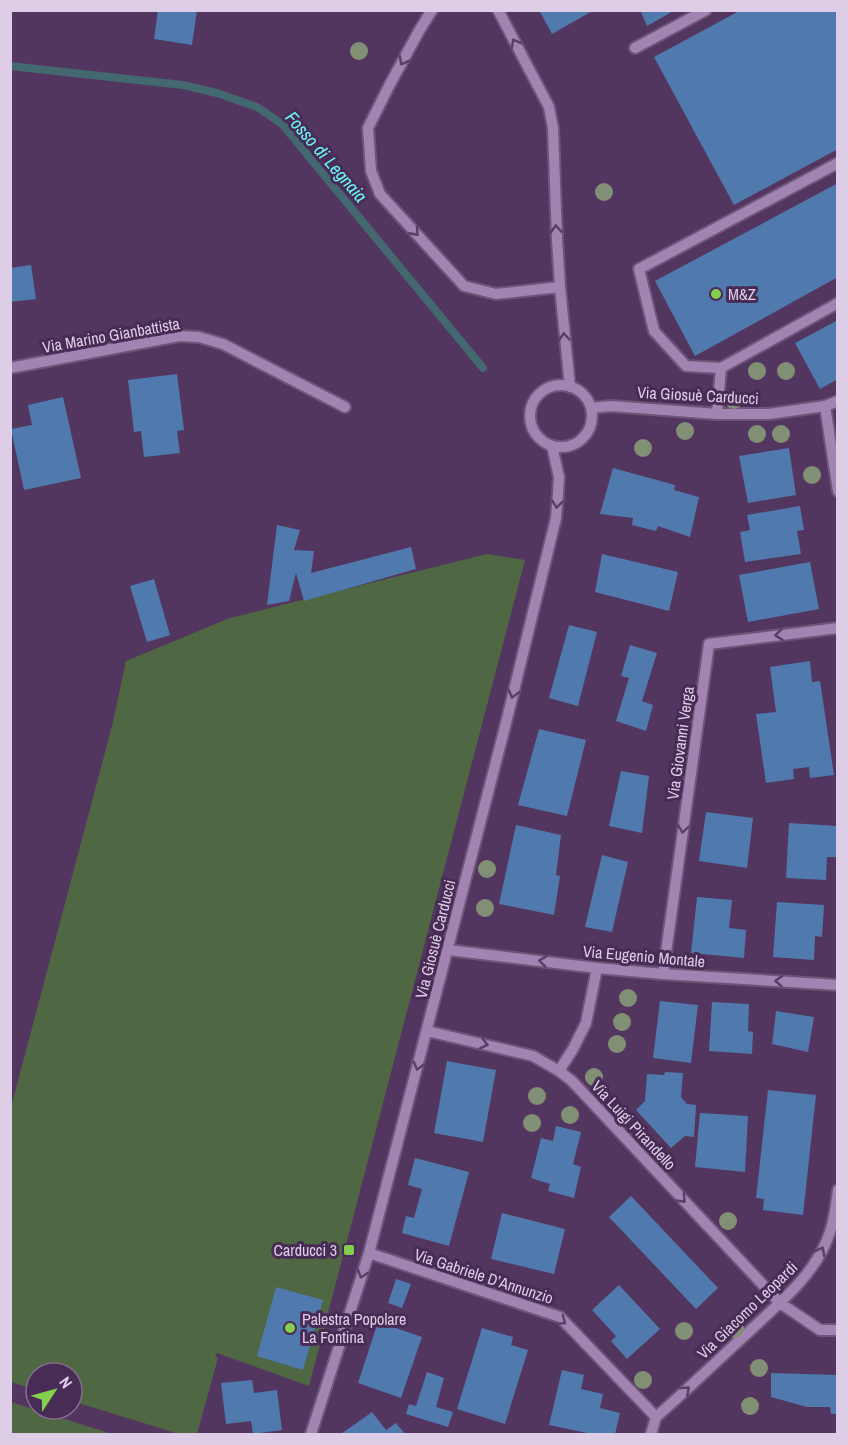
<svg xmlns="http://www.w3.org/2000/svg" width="848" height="1445" font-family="'Archivo Narrow',sans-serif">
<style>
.green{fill:#4f6742}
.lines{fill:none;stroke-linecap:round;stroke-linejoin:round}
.stream{stroke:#43686f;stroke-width:8}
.building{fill:#5079ad}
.minor-casing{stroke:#6d5578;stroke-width:14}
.minor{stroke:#a383b2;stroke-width:10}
.tree{fill:#819075}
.oneway{stroke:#5a3d68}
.poi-dot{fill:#83d04e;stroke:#482c55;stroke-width:2}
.labels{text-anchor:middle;stroke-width:6;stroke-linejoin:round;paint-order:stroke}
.poi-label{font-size:16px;fill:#decde6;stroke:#482c55;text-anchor:start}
.street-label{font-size:16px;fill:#decde6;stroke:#482c55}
.water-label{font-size:18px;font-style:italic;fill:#68f8f7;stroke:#482c55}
</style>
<rect width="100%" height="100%" fill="#533660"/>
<path class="green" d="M487,554L525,560L309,1386L217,1353L215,1357L218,1358L197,1434H179L72,1401V1373H36V1390L11,1382V1107L112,726L126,661L230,618Z
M10,1402H11L112,1434H11Z"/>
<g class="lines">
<path class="stream" d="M10,66L183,85L217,93L257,107L282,124L483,368"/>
</g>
<path class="building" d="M158,10H197L192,45L154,39Z
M539,10H594L552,34Z
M640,10H675L647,26Z
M741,10H838V149L734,205L654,57Z
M838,183V277L695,356L655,281Z
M31,265L36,299L10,302V268Z
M838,320V379L820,389L795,343Z
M177,374L184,430L177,431L180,453L144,457L141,431L134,432L128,380Z
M63,397L81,478L24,490L11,429L32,425L28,405Z
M789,448L796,495L748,503L739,456Z
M613,468L675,485L674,490L699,497L690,537L658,526L656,531L632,525L633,518L600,514Z
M800,506L804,530L797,531L801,554L745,562L740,532L750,530L747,515Z
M277,525L300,530L294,550L314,551L311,573L411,547L416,569L304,601L296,573L289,601L267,605Z
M602,554L678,572L669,611L595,592Z
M810,562L819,609L748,622L739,575Z
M154,579L170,635L147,642L130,586Z
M569,625L597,632L578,706L549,698Z
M630,645L657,653L642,701L653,705L646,731L616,721L629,678L621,676Z
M810,661L812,682L820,681L834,775L810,778L809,767L793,769L794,779L766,783L756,714L776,712L770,667Z
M539,729L586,740L567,816L518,805Z
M621,771L649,776L642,833L609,826Z
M706,812L753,818L747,868L699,861Z
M789,823L838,826L836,857H827L826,880L786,878Z
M516,825L561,835L556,875L560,876L554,915L499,904Z
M602,855L628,862L612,932L585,927Z
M697,897L732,900L729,928L746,930L744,958L691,953Z
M777,902L824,905L822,937L815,936L814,960L773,957Z
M660,1001L698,1005L691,1063L653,1058Z
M712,1002L749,1004L748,1031L753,1032L752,1054L709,1051Z
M776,1011L814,1017L808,1052L772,1044Z
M447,1061L496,1070L483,1142L434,1133Z
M665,1072L683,1073L681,1097L687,1104L696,1105L694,1137L685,1136L671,1148L636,1110L645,1101L647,1074L664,1075Z
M768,1090L816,1095L803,1215L763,1210L764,1199L756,1198Z
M700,1113L748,1116L745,1172L695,1167Z
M556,1126L581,1132L573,1164L581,1167L574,1198L548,1191L550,1184L531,1178L541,1138L553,1141Z
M415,1158L469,1172L449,1246L402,1233L406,1216L414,1218L422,1189L408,1185Z
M631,1196L718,1288L696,1309L609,1217Z
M502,1213L565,1229L554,1274L491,1259Z
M396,1279L411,1284L402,1308L388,1303Z
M619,1285L660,1329L627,1359L611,1341L616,1336L592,1310Z
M276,1287L323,1300L303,1370L257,1356Z
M378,1322L422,1337L401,1398L358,1383Z
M482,1328L513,1337L511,1345L528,1350L505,1424L457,1409Z
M562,1370L584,1375L581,1389L603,1394L600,1408L620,1413L615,1434H592L549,1425Z
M427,1372L444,1378L436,1407L453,1412L448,1427L406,1414L409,1404L416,1406Z
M771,1373L838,1375V1414H831L830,1407H807L771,1397Z
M252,1380L254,1393L277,1390L282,1430L253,1434L251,1421L226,1424L221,1383Z
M372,1412L386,1430L396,1423L405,1434H341Z"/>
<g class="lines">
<defs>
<path id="minor" d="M432,10L419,31L389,86L368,128L371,171L380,194L464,286L496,294L560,287
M498,10L549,107L553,128L557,239L560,287L570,387
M635,48L706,10
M838,163L639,269L654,331L686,366L721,368L838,303
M10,368L179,336L199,337L223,344L345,407
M530 416a31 31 0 1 1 62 0a31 31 0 1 1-62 0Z
M825,406L838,491
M591,408L611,406L717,414H769L825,406L838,401
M717,414L721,368
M448,950L597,968L663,974L838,985
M663,974L709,644L838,628
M427,1031L533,1056L559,1071L572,1081L780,1303L820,1330H838
M559,1071L573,1049L586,1023L597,968
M369,1253L560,1317L656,1417
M311,1434L369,1253L506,723L556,518L558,494L559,477L552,446
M651,1434L656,1417C689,1388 721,1357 754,1327C777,1305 803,1284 819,1256C832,1235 835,1214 838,1190"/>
</defs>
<use href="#minor" class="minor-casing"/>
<use href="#minor" class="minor"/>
</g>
<g class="tree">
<circle cx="359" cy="51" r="9"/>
<circle cx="604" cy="192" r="9"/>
<circle cx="757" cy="371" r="9"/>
<circle cx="786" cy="371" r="9"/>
<circle cx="734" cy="400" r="9"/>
<circle cx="685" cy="431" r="9"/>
<circle cx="757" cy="434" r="9"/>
<circle cx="781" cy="434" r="9"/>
<circle cx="643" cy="448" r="9"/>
<circle cx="812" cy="475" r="9"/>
<circle cx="487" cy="869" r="9"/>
<circle cx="485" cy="908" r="9"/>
<circle cx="628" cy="998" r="9"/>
<circle cx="622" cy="1022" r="9"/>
<circle cx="617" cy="1044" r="9"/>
<circle cx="594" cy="1077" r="9"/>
<circle cx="537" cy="1096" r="9"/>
<circle cx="570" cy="1115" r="9"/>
<circle cx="532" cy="1123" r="9"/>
<circle cx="728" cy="1221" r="9"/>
<circle cx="735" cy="1329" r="9"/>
<circle cx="684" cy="1331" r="9"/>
<circle cx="759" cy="1368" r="9"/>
<circle cx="643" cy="1380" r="9"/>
<circle cx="750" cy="1406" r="9"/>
</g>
<defs><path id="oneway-chevron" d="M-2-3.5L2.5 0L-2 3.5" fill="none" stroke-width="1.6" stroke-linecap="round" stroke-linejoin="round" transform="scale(1.5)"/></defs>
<g class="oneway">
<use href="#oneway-chevron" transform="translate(515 43) rotate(-118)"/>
<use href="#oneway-chevron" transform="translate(403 61) rotate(118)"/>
<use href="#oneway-chevron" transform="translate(556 229) rotate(-93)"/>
<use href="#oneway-chevron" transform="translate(415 232) rotate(48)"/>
<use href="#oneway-chevron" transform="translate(564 337) rotate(-95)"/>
<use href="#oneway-chevron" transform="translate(557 504) rotate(97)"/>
<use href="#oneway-chevron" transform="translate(779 635) rotate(173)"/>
<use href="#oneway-chevron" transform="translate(513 694) rotate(104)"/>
<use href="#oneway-chevron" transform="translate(683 829) rotate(98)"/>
<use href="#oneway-chevron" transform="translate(543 961) rotate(-173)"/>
<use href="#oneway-chevron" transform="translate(779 981) rotate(-176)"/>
<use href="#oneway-chevron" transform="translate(484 1044) rotate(14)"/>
<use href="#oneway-chevron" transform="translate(418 1066) rotate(105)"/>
<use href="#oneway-chevron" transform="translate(682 1199) rotate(47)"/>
<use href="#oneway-chevron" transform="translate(821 1251) rotate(-62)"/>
<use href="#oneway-chevron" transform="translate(362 1274) rotate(108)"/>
<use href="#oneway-chevron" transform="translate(562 1321) rotate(37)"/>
<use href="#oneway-chevron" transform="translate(686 1390) rotate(-42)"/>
</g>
<g class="poi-dot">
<circle cx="716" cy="294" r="6"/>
<rect x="343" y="1244" width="12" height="12" rx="3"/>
<circle cx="290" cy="1328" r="6"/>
</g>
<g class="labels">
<g class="poi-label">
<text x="728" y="300">M&amp;Z</text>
<text x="337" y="1256" text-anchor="end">Carducci 3</text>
<text x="302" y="1325">Palestra Popolare<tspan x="302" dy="18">La Fontina</tspan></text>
</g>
<g class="street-label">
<text transform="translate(111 335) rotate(-10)" y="6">Via Marino Gianbattista</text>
<text transform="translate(698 395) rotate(3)" y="6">Via Giosuè Carducci</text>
<text transform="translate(680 743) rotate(-82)" y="6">Via Giovanni Verga</text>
<text transform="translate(435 939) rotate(-76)" y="6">Via Giosuè Carducci</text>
<text transform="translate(644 956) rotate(5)" y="6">Via Eugenio Montale</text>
<text transform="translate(634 1125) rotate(47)" y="6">Via Luigi Pirandello</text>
<text transform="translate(484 1276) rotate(18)" y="6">Via Gabriele D’Annunzio</text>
<text transform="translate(747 1310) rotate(-44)" y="6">Via Giacomo Leopardi</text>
</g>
<g class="water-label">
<text transform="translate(326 157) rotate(49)" y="6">Fosso di Legnaia</text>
</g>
</g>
<rect width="848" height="1445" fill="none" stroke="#decde6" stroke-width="24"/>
<g transform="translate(54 1391) rotate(54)"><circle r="28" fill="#482c55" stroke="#846c8f" stroke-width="1.5"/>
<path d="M0-4.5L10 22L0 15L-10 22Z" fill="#83d04e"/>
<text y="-9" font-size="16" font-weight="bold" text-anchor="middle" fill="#decde6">N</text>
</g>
</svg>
